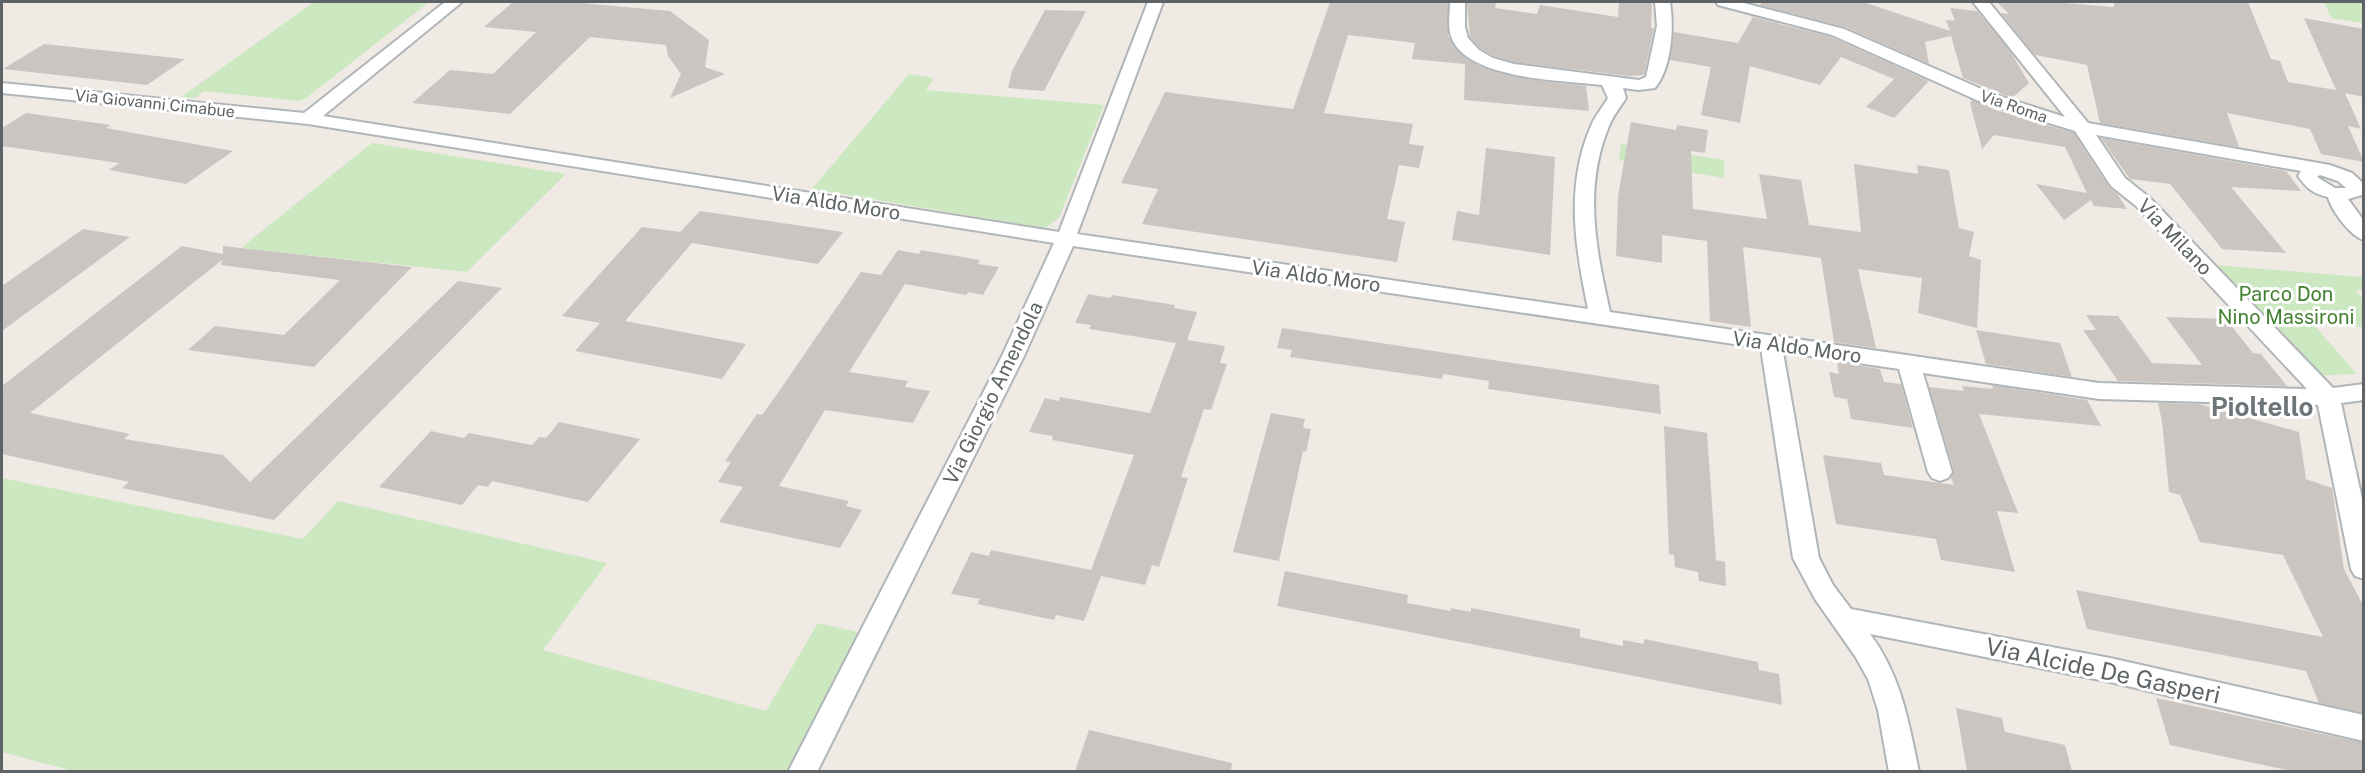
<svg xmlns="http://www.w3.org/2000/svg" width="2365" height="773" font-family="'Public Sans',sans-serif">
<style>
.green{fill:#cbe8c1}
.building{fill:#cbc5c2}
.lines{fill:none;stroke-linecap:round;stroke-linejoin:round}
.street-casing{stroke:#b0b5b8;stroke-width:4}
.street{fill:#fff;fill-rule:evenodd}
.labels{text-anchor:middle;stroke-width:6;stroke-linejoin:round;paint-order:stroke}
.far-street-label{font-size:16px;fill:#5d6366;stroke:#fff}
.street-label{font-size:20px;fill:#5d6366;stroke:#fff}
.park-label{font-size:20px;fill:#428130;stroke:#fff}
.near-street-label{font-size:24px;fill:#5d6366;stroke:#fff}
.district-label{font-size:26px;font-weight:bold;fill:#6e7578;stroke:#fff}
</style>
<rect width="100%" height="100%" fill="#f0eae5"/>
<path class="green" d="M314,2H429L305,99L298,101L204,91L195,98L181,97Z
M2324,2H2363V23L2331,18Z
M909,74L934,78L926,90L1104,105L1059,218L1045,228L812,189Z
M372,143L566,174L467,272L241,248Z
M1621,144L1724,160V178L1619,160Z
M2200,264L2363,277V290H2356L2363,300V327L2314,325L2357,374L2307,376Z
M2,478L303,539L338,501L607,563L543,650L766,711L818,623L862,633L789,771H73L2,752Z"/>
<path class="building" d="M513,2H570L670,11L709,40L705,67L725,74L670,98L681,74L668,56L666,45L590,37L510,114L412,103L450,70L493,74L536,32L484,27Z
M1330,2H1448V36L1461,54L1477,65L1497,72L1542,81L1586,86L1589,111L1464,100L1465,64L1412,59L1415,43L1348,35L1324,113L1413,124L1409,144L1424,146L1419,168L1399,165L1387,219L1405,222L1397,262L1142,224L1158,189L1121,183L1165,92L1293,109Z
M1467,2H1496L1495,8L1537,14L1540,5L1618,17L1619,2H1652L1651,28H1654L1644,75L1629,76L1514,62L1494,56L1480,48L1470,37Z
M1762,2H1863L1950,31L1946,20L1955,21L1950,8L1977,11L2010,51L2029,83L2012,98L1963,78L1951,36L1925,42L1929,64L1845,27L1760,5Z
M1997,2H2052L2114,7V2H2248L2271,59L2280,61L2288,82L2336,90L2304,18L2364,29V97L2345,93L2361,129L2348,126L2364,162L2321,154L2310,129L2227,113L2239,147L2100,123L2087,65L2035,55L2001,13L2009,14Z
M1045,10L1086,11L1044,91L1008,88L1012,71Z
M1753,17L1831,37L1929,81L1894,118L1866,107L1894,79L1841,57L1820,85L1750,66L1740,123L1701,115L1711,67L1670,60L1674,32L1738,43Z
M44,44L185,59L147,85L3,69Z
M1972,100L1996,110L2074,133L2109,187L2118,195L2127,209L2094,206L2091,200L2064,220L2036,184L2087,193L2065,147L1994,135L1982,149L1970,103Z
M26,113L111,125L106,128L233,151L186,184L109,170L119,163L2,146V128Z
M1631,122L1676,130L1677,125L1708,130L1705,153L1691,151L1693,209L1767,219L1759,174L1801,180L1809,225L1861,232L1854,164L1918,174L1917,165L1949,170L1959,228L1974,232L1969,256L1981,260L1977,328L1918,313L1922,278L1858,269L1876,348L1834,342L1821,258L1743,247L1751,327L1710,321L1707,241L1662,235V263L1616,256L1618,196Z
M2101,138L2286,171L2301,191L2231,187L2286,253L2222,249L2170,184L2130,179Z
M1486,148L1555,157L1550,255L1452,240L1457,211L1479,215Z
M700,211L843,232L818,264L692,243L625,321L746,344L722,379L575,351L600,323L562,316L642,227L680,232Z
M83,229L130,237L2,331V286Z
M182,246L223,254V246L412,267L314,367L188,350L215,326L284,335L340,280L221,265L222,260L30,413L130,434L124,439L223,455L250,482L458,281L502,288L274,520L122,488L129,482L2,454V386Z
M898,250L919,254L921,250L980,260L978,264L999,267L983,295L968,292L966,295L905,284L849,372L908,381L905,387L930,391L913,423L825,410L779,486L849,501L846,506L862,510L840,548L719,522L743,487L718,482L731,462L725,461L757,414L762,415L775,397L861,272L881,275Z
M1088,294L1111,298L1112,295L1175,305L1174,308L1197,312L1187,340L1225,346L1220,363L1227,364L1211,410L1204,409L1181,477L1188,478L1159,567L1152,565L1145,585L1101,576L1084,621L1056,615L1054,620L977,604L980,599L951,594L971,552L989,556L991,550L1091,570L1134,455L1052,440L1053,436L1029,432L1045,398L1059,401L1060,397L1150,413L1176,343L1089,329L1091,325L1075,323Z
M2086,315L2118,316L2152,363L2202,365L2166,317L2226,319L2253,353L2261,354L2287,386L2118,381L2083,330H2096Z
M1282,328L1659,385L1661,414L1488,389L1489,381L1443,374L1442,379L1290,357L1292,350L1277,348Z
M1976,330L2060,343L2072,377L1986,364Z
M1837,362L1880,369L1884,382L1901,384L1913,428L1851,419L1847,399L1834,397L1829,372L1839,374Z
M1992,385L2087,400L2101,426L1979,414L2018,513L1997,511L2015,572L1941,560L1936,539L1836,524L1823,455L1881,463L1884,475L1954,485L1951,478L1954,471L1929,387L1964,391L1962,386L1993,389Z
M2158,403L2199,404L2299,432L2306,479L2332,488L2344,569L2364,607V713L2319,703L2306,671L2087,629L2076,590L2323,637L2283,555L2200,542L2180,495L2169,492L2162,422Z
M1271,413L1305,419L1303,428L1311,429L1306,452L1303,451L1279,561L1233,552Z
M559,422L640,439L588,502L492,481L488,487L478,485L462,505L379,487L431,431L464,438L469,433L532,445L539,437L546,438Z
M1664,426L1707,433L1716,560L1725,562L1726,586L1699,581L1698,572L1675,567L1674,555L1669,554Z
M1285,571L1408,595L1407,603L1451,611V608L1471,612V608L1580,629V637L1623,646V640L1644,644V639L1758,662L1759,670L1779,674L1782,705L1277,606Z
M2156,698L2364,743V771H2291L2170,745Z
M1956,708L2002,718L2005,732L2065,745L2072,771H1967Z
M1089,730L1232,763L1231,771H1075Z"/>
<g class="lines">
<defs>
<path id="street" d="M445,2H462L323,116L1059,232L1148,2H1163L1077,234L1588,309C1575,246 1565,186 1591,126C1595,116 1603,107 1608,98L1602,85C1563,80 1470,80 1452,39C1447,28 1450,14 1450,2H1465V27L1468,38L1479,50L1493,58L1514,64L1639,80L1646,77L1657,26L1655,2H1670C1674,27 1672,67 1655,88L1639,90L1623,88L1626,98C1620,107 1613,116 1609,126C1583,188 1596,249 1610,312L2099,383L2307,389L2136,206L2111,186L2075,131L1981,102L1832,35L1718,5L1716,2H1740L1844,29L1993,94L2065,117L1973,2H1989L2088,123L2330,165L2352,173L2364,184L2362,195L2348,199L2364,221V240C2351,237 2331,210 2328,197C2314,194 2306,188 2298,176L2301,171L2096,135L2125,178L2150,198L2333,388L2364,384V400L2341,403L2364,508V579L2355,576L2351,569L2318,405L2099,399L1923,373L1952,472L1948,478L1940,481L1932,478L1928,472L1899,369L1783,352L1819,558L1833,585L1851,609L2110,658L2364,715V741L2110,682L1870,634C1901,675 1909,723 1919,772H1889L1878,710L1868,679L1855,656L1815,599L1793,558L1761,348L1073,246L1024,356L817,772H788L1002,356L1054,243L308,124L2,93V83L304,113ZM2320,175L2338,181L2346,188H2335L2317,177Z"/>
</defs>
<use href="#street" class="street-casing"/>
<use href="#street" class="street"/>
</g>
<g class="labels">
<g class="far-street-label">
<text transform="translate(155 103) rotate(6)" y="6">Via Giovanni Cimabue</text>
<text transform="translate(2014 106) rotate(19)" y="6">Via Roma</text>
</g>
<g class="street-label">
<text transform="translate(836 203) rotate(9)" y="7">Via Aldo Moro</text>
<text transform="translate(2175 237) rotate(46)" y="7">Via Milano</text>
<text transform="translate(1316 276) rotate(8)" y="7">Via Aldo Moro</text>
<text transform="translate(1797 347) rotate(8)" y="7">Via Aldo Moro</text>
<text transform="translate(993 393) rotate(-64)" y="7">Via Giorgio Amendola</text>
</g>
<g class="park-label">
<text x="2286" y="301">Parco Don<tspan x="2286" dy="23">Nino Massironi</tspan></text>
</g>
<g class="near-street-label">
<text transform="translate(2103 671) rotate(12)" y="8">Via Alcide De Gasperi</text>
</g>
<g class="district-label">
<text x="2262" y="416">Pioltello</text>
</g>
</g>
<rect width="2365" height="773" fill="none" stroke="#5d6366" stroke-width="6"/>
</svg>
